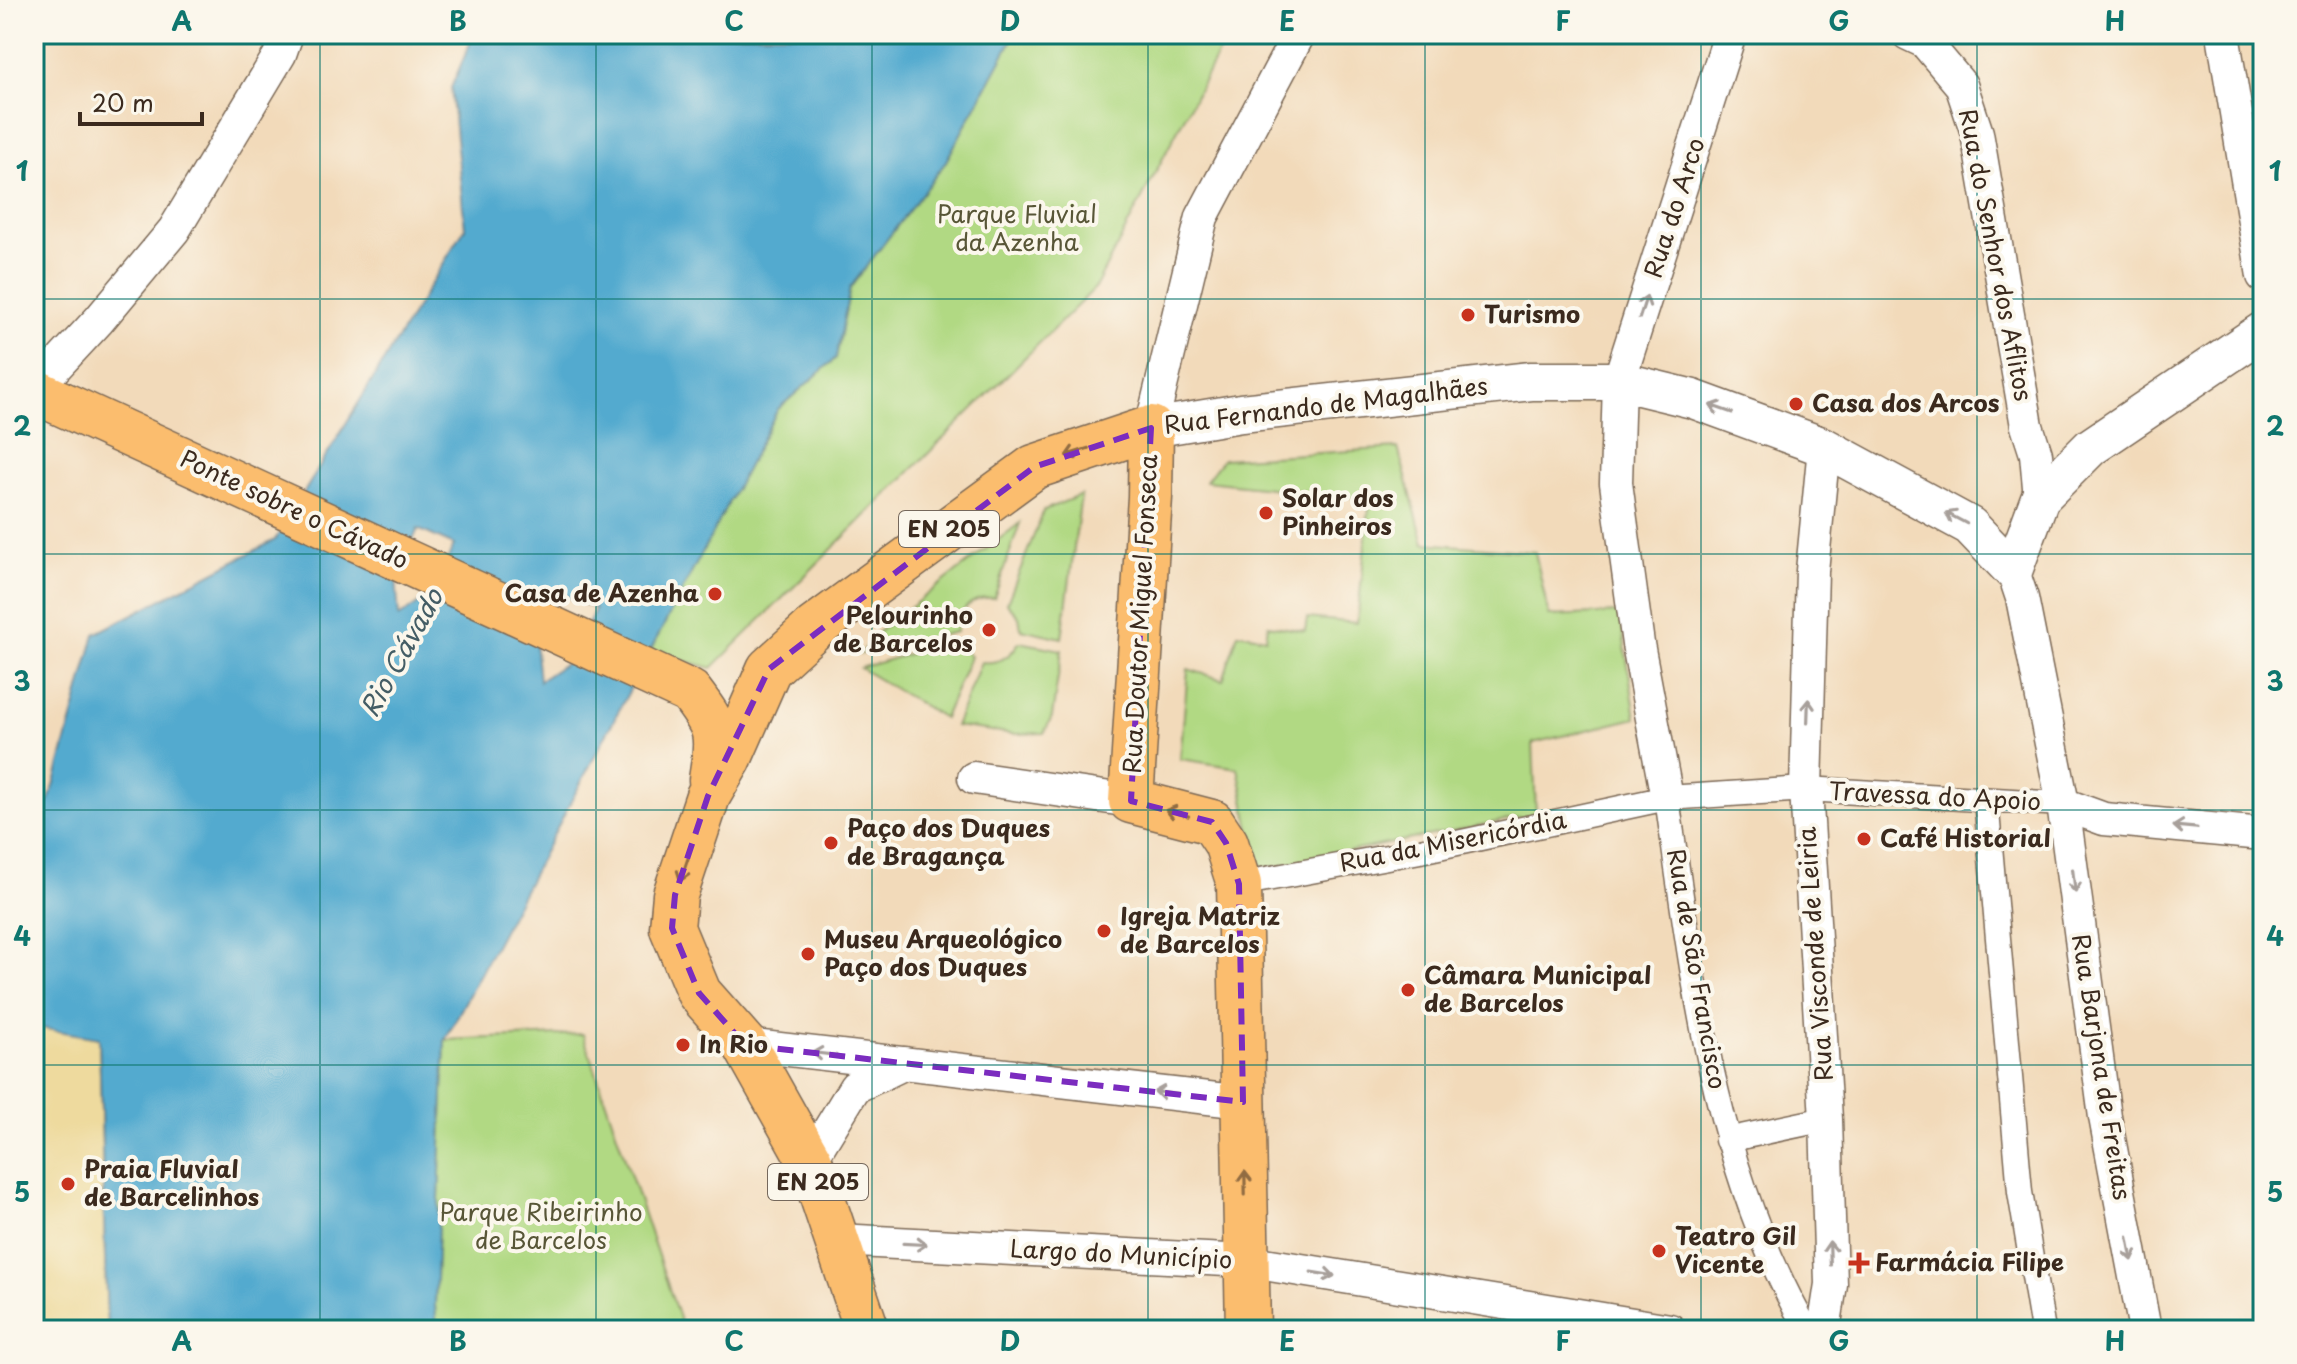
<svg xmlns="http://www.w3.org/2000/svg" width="2297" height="1364" font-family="'Playpen Sans',sans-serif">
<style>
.green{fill:#b1d983;stroke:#768250;stroke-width:2}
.sand{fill:#eeda9e;stroke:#94825e;stroke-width:2}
.water{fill:#52aacf;stroke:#466a76;stroke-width:2;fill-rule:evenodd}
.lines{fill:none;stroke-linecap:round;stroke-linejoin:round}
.pedestrian-casing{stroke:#7b6855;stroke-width:27}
.minor-casing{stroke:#7b6855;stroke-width:35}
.tertiary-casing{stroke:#7b6855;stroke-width:41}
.primary-casing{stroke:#7b6855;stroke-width:47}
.pedestrian{stroke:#fff;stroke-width:24}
.minor{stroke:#fff;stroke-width:32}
.tertiary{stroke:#fff;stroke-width:38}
.primary{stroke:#fbbd6e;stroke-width:44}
.oneway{stroke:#a79f9a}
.oneway2{stroke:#916c42}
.marked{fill:none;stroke:#7b2cbf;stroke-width:6;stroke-dasharray:16 10;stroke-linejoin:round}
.grid{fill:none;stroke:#0f766e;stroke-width:2;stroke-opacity:0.55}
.poi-dot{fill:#c8321e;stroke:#fbf7ec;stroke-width:3}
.labels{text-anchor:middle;stroke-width:8;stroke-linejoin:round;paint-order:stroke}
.shield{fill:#fbf7ec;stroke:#75685c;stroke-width:2}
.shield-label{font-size:22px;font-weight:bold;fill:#3b2a1e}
.street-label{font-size:24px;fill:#3b2a1e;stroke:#fbf7ec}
.park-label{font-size:24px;fill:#585637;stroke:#fbf7ec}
.poi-label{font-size:24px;font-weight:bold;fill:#3b2a1e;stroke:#fbf7ec;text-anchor:start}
.water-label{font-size:26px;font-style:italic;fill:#445d65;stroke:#fbf7ec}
.neatline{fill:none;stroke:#0f766e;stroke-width:3}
.grid-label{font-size:26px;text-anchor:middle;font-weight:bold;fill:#0f766e}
</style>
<rect width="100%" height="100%" fill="#fbf7ec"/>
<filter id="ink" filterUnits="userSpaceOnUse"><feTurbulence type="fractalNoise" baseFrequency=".0125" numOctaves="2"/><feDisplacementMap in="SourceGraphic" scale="16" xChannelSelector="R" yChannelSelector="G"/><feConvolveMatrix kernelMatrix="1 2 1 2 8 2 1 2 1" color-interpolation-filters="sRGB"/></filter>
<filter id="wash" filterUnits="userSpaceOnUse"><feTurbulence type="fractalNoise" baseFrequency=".006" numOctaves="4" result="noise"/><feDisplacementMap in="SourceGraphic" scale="32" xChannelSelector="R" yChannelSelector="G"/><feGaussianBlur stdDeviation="1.8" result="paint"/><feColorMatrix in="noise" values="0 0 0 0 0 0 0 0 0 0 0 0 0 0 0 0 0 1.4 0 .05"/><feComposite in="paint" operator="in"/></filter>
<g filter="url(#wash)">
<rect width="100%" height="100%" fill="#f2daba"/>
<path class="green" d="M1015,34H1228L1095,288L712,668L649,652L778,409L836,358L850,288L945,163Z
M1398,448L1424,543L1535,552L1549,616L1620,613L1636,718L1533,743L1536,814L1258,870L1238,768L1180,759L1188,669L1223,680L1238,633L1266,638L1268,625L1305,631L1307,618L1357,623L1370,499L1206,481L1223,459Z
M1081,495L1062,638L1021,629L1019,617L1007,603L1044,510Z
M1020,523L994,598C972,596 958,610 956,632L861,654L873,636Z
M958,640L970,657L944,718L860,668Z
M1019,642L1062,650L1052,717L1044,733L1014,734L955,726L981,662C999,664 1011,657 1019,642Z
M583,1034L679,1318L681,1330H437L435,1305L445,1040Z"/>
<path class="sand" d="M38,1026L99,1038L107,1330H34V1027Z"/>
<path class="water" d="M474,34H1015L945,163L850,288L836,358L778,409L445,1040L435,1305L437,1330H107L99,1038L34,1027V837L54,786L95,634L275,540L465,228L451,88ZM418,529L454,545L432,594L399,617L396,577ZM558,592L595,609L573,658L539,681L535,641Z"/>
</g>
<g filter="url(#ink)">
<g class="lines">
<defs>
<path id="pedestrian" d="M1667,798C1693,979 1714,1169 1807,1330
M1986,800L2020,1192L2043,1330
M1239,884L1420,851L1667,798L1806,789L2063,804
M1727,1140L1826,1119"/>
<path id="minor" d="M1908,34L1925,42L1961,85L1977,133L2027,426L2036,454L2040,498
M2223,34L2263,276
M34,390L99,320L174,230L280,54L287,34
M1151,428L1202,217L1299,34
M2013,571L2022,598L2063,804L2105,1117L2145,1330
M974,778L1131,801
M1667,798L1638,644L1616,483L1619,381L1730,34
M2063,804L2104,819L2263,834
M745,1045L1243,1102
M810,1161L855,1087L905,1063
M838,1240L1246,1261L1670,1330
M1824,1330L1831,1284L1826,1119L1806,789L1812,571L1824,447"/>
<path id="tertiary" d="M1151,428L1241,413L1531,381H1619L1693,399L1824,447L1970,526L2013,571L2040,498L2091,447L2263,331"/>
<path id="primary" d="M34,391L690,692C719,730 718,733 711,780
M867,1330L810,1161L745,1045L699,993L672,928L675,895L708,796L729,760L769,669L814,628L1034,467L1151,428L1150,497L1131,801L1212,822L1226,843L1239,884L1248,1330"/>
</defs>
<use href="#pedestrian" class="pedestrian-casing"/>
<use href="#minor" class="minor-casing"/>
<use href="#tertiary" class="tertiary-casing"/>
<use href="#primary" class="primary-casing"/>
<use href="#pedestrian" class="pedestrian"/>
<use href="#minor" class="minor"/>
<use href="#tertiary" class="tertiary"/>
<use href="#primary" class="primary"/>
</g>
<defs><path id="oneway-shaft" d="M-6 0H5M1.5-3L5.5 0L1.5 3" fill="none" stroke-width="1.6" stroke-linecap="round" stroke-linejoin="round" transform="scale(2)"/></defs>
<g class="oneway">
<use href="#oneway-shaft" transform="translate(1643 307) rotate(-72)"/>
<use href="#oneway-shaft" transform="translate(1721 409) rotate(-161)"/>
<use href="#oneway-shaft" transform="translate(1956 518) rotate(-152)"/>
<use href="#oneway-shaft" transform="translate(1808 711) rotate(-88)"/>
<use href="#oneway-shaft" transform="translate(2185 827) rotate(-175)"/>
<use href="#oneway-shaft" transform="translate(2074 881) rotate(83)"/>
<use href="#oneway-shaft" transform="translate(824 1054) rotate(-173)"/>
<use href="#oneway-shaft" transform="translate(1166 1093) rotate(-173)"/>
<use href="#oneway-shaft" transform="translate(915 1244) rotate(3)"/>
<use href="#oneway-shaft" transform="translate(2130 1249) rotate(79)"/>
<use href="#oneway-shaft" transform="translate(1830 1253) rotate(-92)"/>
<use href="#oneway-shaft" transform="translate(1323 1274) rotate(9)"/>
</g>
<g class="oneway2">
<use href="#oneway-shaft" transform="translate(1077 452) rotate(162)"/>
<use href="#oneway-shaft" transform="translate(1177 813) rotate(-165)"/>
<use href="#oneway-shaft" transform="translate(684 870) rotate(109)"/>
<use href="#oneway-shaft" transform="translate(1245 1183) rotate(-91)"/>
</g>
</g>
<path class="marked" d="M1151,428L1131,801L1212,822L1226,843L1239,884L1243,1102L745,1045L699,993L672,928L675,895L708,796L769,669L1034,467Z"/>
<path class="grid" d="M320,34V1330M596,34V1330M872,34V1330M1148,34V1330M1425,34V1330M1701,34V1330M1977,34V1330M34,299H2263M34,554H2263M34,810H2263M34,1065H2263"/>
<g class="poi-dot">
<circle cx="1468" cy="315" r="8"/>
<circle cx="1796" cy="404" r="8"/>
<circle cx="1266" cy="513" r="8"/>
<circle cx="715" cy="594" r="8"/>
<circle cx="989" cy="630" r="8"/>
<circle cx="1864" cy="839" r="8"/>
<circle cx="831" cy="843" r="8"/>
<circle cx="1104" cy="931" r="8"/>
<circle cx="808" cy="954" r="8"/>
<circle cx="1408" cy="990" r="8"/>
<circle cx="683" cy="1045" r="8"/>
<circle cx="68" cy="1184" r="8"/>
<circle cx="1659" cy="1251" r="8"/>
<path d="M1855 1251h8v8h8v8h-8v8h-8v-8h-8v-8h8z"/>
</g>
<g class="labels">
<g class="shield">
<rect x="899" y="511" width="100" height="36" rx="6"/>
<rect x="768" y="1164" width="100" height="36" rx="6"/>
</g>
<g class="shield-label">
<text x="949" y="537">EN 205</text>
<text x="818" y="1190">EN 205</text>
</g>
<g class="street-label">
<text transform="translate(1675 208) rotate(-72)" y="8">Rua do Arco</text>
<text transform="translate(1995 255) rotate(79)" y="8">Rua do Senhor dos Aflitos</text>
<text transform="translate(1326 406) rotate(-7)" y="8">Rua Fernando de Magalhães</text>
<text transform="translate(294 510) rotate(25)" y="8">Ponte sobre o Cávado</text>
<text transform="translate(1141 614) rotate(-87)" y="8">Rua Doutor Miguel Fonseca</text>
<text transform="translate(1935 797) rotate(3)" y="8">Travessa do Apoio</text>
<text transform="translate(1453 842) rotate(-11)" y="8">Rua da Misericórdia</text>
<text transform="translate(1816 954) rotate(-94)" y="8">Rua Visconde de Leiria</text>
<text transform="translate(1696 969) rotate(80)" y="8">Rua de São Francisco</text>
<text transform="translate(2101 1067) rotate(81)" y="8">Rua Barjona de Freitas</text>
<text transform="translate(1121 1255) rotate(3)" y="8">Largo do Município</text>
</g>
<g class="park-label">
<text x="1017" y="223">Parque Fluvial<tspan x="1017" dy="28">da Azenha</tspan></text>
<text x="541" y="1221">Parque Ribeirinho<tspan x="541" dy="28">de Barcelos</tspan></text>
</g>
<g class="poi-label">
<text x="1484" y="323">Turismo</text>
<text x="1812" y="412">Casa dos Arcos</text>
<text x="1282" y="507">Solar dos<tspan x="1282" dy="28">Pinheiros</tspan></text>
<text x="699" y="602" text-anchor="end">Casa de Azenha</text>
<text x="973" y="624" text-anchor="end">Pelourinho<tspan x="973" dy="28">de Barcelos</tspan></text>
<text x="847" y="837">Paço dos Duques<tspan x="847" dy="28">de Bragança</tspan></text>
<text x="1880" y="847">Café Historial</text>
<text x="1120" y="925">Igreja Matriz<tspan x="1120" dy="28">de Barcelos</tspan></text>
<text x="824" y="948">Museu Arqueológico<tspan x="824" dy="28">Paço dos Duques</tspan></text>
<text x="1424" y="984">Câmara Municipal<tspan x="1424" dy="28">de Barcelos</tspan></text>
<text x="699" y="1053">In Rio</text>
<text x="84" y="1178">Praia Fluvial<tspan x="84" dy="28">de Barcelinhos</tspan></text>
<text x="1675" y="1245">Teatro Gil<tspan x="1675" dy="28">Vicente</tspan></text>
<text x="1875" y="1271">Farmácia Filipe</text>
</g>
<g class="water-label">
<text transform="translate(402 653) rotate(-61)" y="9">Rio Cávado</text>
</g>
</g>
<rect width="2297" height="1364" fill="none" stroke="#fbf7ec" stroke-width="88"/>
<path d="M80 112v12h122v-12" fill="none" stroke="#3b2a1e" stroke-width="4"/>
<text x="92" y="112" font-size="24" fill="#3b2a1e" stroke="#fbf7ec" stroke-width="6" paint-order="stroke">20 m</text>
<rect x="44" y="44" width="2209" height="1276" class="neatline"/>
<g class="grid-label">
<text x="182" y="31">A</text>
<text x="458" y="31">B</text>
<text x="734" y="31">C</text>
<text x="1010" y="31">D</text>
<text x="1287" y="31">E</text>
<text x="1563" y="31">F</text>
<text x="1839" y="31">G</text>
<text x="2115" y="31">H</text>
<text x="22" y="181">1</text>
<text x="2275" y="181">1</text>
<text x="22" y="436">2</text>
<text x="2275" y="436">2</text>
<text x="22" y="691">3</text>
<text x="2275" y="691">3</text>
<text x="22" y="946">4</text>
<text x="2275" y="946">4</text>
<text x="22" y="1202">5</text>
<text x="2275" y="1202">5</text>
<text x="182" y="1351">A</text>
<text x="458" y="1351">B</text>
<text x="734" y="1351">C</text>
<text x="1010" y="1351">D</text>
<text x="1287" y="1351">E</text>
<text x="1563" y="1351">F</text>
<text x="1839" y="1351">G</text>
<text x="2115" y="1351">H</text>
</g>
</svg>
